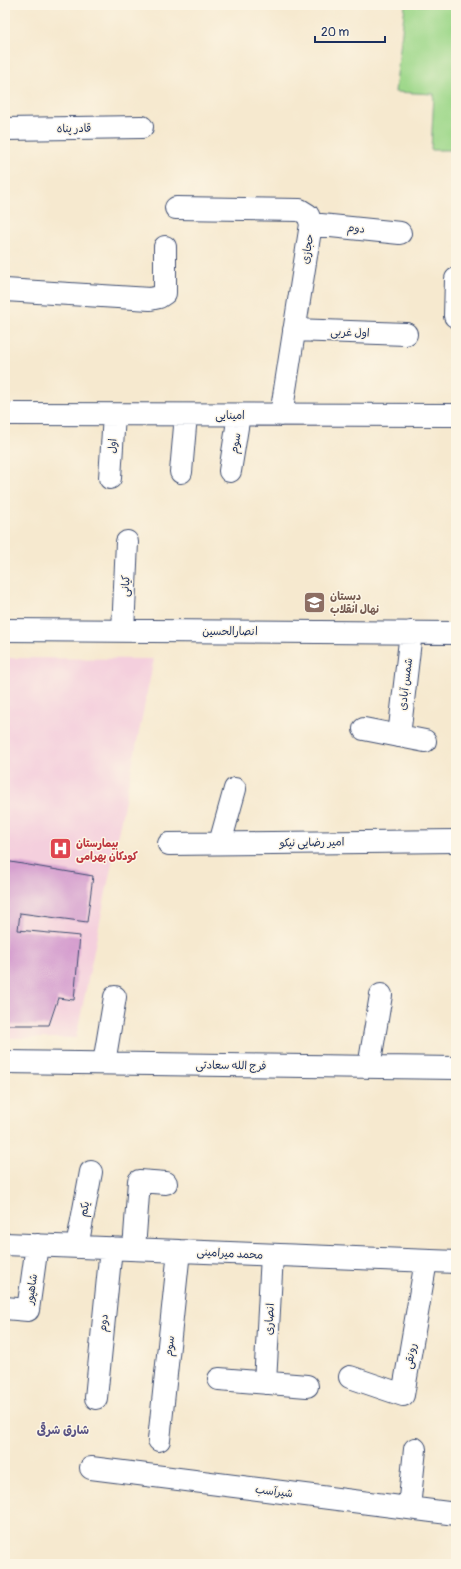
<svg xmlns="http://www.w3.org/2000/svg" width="461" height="1569" font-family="Pangolin,'Playpen Sans Arabic',sans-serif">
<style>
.built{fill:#f4cfdd}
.green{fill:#9fd88b;stroke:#5d8474}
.building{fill:#d59fcf}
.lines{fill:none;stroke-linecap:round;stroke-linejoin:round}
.street-casing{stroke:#3c4b6f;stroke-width:24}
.street{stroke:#fff;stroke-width:22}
.labels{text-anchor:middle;stroke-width:3;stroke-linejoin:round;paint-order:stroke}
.street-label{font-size:11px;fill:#1b2f5e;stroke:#fcf5e5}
.education-label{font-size:11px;font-weight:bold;fill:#785e54;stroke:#fcf5e5;text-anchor:start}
.health-label{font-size:11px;font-weight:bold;fill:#be3a42;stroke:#fcf5e5;text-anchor:start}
.neighbourhood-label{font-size:12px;font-weight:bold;fill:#5c5686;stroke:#fcf5e5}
</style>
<rect width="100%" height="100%" fill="#fcf5e5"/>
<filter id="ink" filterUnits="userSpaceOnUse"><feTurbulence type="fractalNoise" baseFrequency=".025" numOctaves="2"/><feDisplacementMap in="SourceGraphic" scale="8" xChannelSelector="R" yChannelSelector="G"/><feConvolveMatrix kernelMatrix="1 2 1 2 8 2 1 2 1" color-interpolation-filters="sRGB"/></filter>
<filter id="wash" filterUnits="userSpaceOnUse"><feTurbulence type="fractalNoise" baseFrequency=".012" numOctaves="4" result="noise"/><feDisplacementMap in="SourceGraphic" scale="16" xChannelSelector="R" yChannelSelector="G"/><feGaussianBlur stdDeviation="0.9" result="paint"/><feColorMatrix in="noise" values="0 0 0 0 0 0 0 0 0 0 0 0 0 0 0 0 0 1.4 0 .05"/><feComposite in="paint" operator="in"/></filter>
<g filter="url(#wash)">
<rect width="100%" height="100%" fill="#f6e9cf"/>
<path class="built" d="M5,658L154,659L76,1038H5Z"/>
<path class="green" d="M405,5H456V150H431L434,94L395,92Z"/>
<g id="blocks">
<path class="building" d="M5,861L93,876L87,922L20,913L18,930L80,936L74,1000L58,998L49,1025H5Z"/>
</g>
</g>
<g filter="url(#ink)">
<use href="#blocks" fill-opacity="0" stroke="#3c4b6f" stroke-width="1"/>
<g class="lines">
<defs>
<path id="street" d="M5,129L142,127
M176,208L300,210L308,215L311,224L281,415
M311,224L400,233
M5,290L150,299L159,297L165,293V247
M455,316L456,279
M294,330L406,334
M5,414L456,415
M230,471L239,415
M181,472L186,415
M110,478L114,415
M5,630L456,633
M123,631L127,542
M364,729L425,741
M399,736L411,632
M220,843L235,789
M169,844L456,841
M5,1062L456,1068
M104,1063L115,997
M369,1067L381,995
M5,1244L456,1262
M77,1247L91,1172
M134,1249L139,1181L166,1183
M5,1308L28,1310L37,1245
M350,1377L403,1395L426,1261
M219,1379L307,1386
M265,1383L272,1255
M96,1398L111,1248
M159,1440L179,1251
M91,1468L456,1514
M409,1508L415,1449"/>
</defs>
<use href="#street" class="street-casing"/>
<use href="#street" class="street"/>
</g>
</g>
<defs>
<symbol id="school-square" viewBox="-11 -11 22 22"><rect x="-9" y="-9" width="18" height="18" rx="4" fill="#8d6e63" stroke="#fcf5e5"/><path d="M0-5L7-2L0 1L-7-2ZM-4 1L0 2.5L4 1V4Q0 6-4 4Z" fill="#fff"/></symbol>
<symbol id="hospital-square" viewBox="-11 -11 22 22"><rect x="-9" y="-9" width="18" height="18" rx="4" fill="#e0444e" stroke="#fcf5e5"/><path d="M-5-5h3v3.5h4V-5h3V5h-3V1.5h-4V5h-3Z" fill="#fff"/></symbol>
</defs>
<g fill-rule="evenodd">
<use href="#school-square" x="302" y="590" width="25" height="25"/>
<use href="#hospital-square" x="48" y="836" width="25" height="25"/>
</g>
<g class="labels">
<g class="street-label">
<text transform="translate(74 128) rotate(-1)" y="4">قادر پناه</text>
<text transform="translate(356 228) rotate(6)" y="4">دوم</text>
<text transform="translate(307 249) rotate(-81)" y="4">حجازی</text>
<text transform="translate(350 332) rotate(2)" y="4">اول غربی</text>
<text x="230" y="419">امینایی</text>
<text transform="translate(235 443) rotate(-81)" y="4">سوم</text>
<text transform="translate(112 446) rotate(-86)" y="4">اول</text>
<text transform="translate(125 586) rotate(-87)" y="4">کیانی</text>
<text x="230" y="635">انصارالحسین</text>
<text transform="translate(405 684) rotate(-83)" y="4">شمس آبادی</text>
<text transform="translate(312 842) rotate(-1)" y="4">امیر رضایی نیکو</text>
<text transform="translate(231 1065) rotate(1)" y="4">فرج الله سعادتی</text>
<text transform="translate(84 1209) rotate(-80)" y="4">یکم</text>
<text transform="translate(230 1253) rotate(3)" y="4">محمد میرامینی</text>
<text transform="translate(31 1289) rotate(-82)" y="4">شاهپور</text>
<text transform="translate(269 1319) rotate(-87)" y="4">انصاری</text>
<text transform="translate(103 1323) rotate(-84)" y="4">دوم</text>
<text transform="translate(169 1346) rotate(-84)" y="4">سوم</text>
<text transform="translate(410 1356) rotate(-80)" y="4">رونقی</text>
<text transform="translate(274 1491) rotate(7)" y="4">شیرآسب</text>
</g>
<g class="education-label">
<text x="330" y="600">دبستان<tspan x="330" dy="13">نهال انقلاب</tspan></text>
</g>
<g class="health-label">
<text x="76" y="847">بیمارستان<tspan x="76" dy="13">کودکان بهرامی</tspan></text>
</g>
<g class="neighbourhood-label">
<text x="63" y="1434">شارق شرقی</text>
</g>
</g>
<rect width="461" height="1569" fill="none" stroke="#fcf5e5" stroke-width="20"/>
<path d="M315 36v6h70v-6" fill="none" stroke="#1b2f5e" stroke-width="2"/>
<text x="321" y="36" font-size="12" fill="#1b2f5e" stroke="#fcf5e5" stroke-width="3" paint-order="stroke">20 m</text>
</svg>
